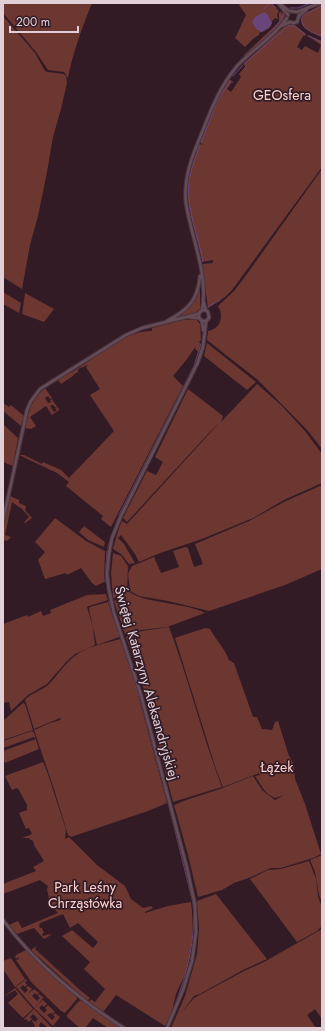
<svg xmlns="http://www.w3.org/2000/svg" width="325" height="1031" font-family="Jost,sans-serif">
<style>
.green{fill:#6c3631}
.water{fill:#69457a}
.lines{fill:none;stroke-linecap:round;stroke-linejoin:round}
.stream{stroke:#69457a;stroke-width:1}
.tertiary-casing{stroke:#49363f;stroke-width:4.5}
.tertiary{stroke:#664b57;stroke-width:2.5}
.labels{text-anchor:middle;stroke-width:3.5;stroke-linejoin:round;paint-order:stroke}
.park-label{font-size:14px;fill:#fed3cd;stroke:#331b26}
.street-label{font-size:14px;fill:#e1d0d7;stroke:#331b26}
</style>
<rect width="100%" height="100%" fill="#331b26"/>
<path class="green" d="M3,3H92C82,28 73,52 68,78L64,72L48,70L36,52L3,13Z
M241,3H271L279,11L277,15L278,19L275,18L272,21L271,26L264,31L259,33V35L254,38L245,47L235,38L246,15L239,5Z
M322,4V37C312,33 296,27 303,15Z
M281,11V14L283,12L285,15L284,21L244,57V55L279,22V13Z
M3,16L35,53L45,71L48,72L64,74L66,76L67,83L61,109L53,137L47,172L38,216L30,245L22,289L3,277Z
M288,24L295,25L306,34L305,36H303L297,47L302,50L305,46L318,53L321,45L308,36V35L322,41V167L232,290L225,297L208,308L202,264L213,263V260L202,262C198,236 185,210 188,183C189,169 195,157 199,144L203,145L200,142C209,121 216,98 229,80L233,81V83L232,82L227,89L231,92L241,77L239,74L245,67L244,63L278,32Z
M322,169V449L309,432L258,380L207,340L208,331C221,329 224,316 218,306L234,291L244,278Z
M200,282V309L195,313L177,318C190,309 198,298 200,282Z
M3,292L21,303L19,313L3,304Z
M25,293L54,309L44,322L22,314Z
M196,319L200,324L201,340L199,342L200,343L199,352L195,349L196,346L187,359L173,376L183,386L111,527L101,519L103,516L66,486L69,482L57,473L19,455H24L42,464L43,462L61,470L69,478L114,431L90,395L100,389L86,367L88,365L78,369V372L73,375V376L61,384L58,380C65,375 73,372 80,367C102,353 124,331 152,331V328L182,320Z
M207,343L256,382L247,390L204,356Z
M257,384L281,405L305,431L322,454V483L284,500L253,518L202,539L160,553L139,562L135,554L121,535L118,538L124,544L135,563L129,564L121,554L113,549C116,538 118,530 122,521L127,524L220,422L208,434L127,522L123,518L147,471L156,475L163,462L155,457L188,389L223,416L221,422Z
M45,388L52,398L50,399L48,396L45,398L48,403L51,402L50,400L52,399L57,407L56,408L53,405L50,406L54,412L57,410L55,409L58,407L59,410L52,415L46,406L30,417L36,426L31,429L25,428C29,410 31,400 45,388Z
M3,403L9,407L11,405L24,416L21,426L3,411Z
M3,424L18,438L13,466L3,462Z
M322,485V569L285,585L209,611L168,601L139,596L130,591L128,574L132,566L154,557L161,573L179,567L173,551L185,547L188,548L194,567L203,564L195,544L249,521L286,501Z
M10,496L19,500V503L26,506L25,510L32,518L25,523L24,522L29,517L22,509L12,502L5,535L11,537L7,541L3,540V527Z
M55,518L86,541L105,551L104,582L96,586L92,583L81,568L67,575L66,573L45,579L38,560L45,552L35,542Z
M84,526L105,542L104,547L88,540L79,532Z
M113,553L121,556L128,566L127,591L118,598H113L111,573Z
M128,591C145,604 185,602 205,613L167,627L133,631L125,634L114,601L120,598Z
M106,594L108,600L89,606L87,607L93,627L95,645L75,654L66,662L47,684L28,695L11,711L9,702L3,703V624L27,615L28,617L41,611L43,616L51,613L50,610L87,595Z
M108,602L119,637L97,645L89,609L90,607Z
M169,627C189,680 202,735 222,787L173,802L143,687L126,637L130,634L136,632Z
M205,628L210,629C216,640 225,649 229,660L234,663L253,717H257L262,729L272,730L275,722L278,721L289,756L290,757L294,765L295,779L305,804L321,854L313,858L281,868H271L251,877L234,883L222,890L198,897L188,855L174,805L186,800L220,789L253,776L262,790L275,800L284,795L275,798C265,794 261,785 255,776L260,775L259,773L223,787L216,769L175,638Z
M120,639L136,687L167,803L148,811L71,837L68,835L54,789L34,730L50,723L60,720L61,719L60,718L34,729L25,700C31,693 41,691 48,685C58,675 65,663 76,655C88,646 106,643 120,639Z
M23,703L25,704L33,730L3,740V721Z
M32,731L34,733L39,749L5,763L3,758V751L36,739L34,737L3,748V741Z
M43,762L48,774L66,830L65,839L69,837L97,865L125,886L131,899L143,908L151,906L153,908L145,912V913L168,906L191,902C194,925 193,949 186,972C183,979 179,987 176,994C173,1005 172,1017 165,1026L116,995L104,1011H101L89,1003L91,999L95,1002L105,989L84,969L90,962L62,936L72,930L76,926L72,930L93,948L98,942L78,923L70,928L63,914L40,923L39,926L40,928H42L44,933L42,934L43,936L50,934L51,935L44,939L34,928L17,934L9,925L18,921L22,928L58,913L50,903L56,901L54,898L49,900L48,898L49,897L47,890L48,886L40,880L3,894V884L36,871L33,867L44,861L34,845L33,841L28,838H22L32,834L29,828L26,829L19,813L27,810V805L19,790L17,788L12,790L5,776Z
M322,855V902L319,895L315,872L310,860Z
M309,861L316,879L318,896L322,908V926L317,931L297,942L250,879L268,870L281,869Z
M216,894L267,959L243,970L200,994L194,996L182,1012L194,998L244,971L264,962L322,929V1019L315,1009L307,1015L316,1028H171L185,996L197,954L199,928L197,901Z
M37,946L35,949L81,991L90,998L88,1000L85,999L32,951V949Z
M26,950L76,994L77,999L65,1013L61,1011L32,983L16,960L19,959L18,957L16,959L15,957L16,955Z
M11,958L25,979L15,987L3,969V961Z
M26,979L27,981L25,982L27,985L25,987L23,985L20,988L25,993L28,990L26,988L28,986L32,989L28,994L34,989L39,993L37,995L35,993L32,996L37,1001L40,998L38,996L39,994L44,998L42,999L41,998L42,1000L34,1008L16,987Z
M15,988L33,1009L23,1018L8,1003L18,994L15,990L3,997Z
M43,1000L47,1004L44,1007L42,1005L39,1008L44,1013L47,1010L45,1008L48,1005L55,1012L52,1014L50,1013L47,1015L52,1020L55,1017L53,1015L55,1013L60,1017L53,1026L34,1008Z
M81,1000L122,1028H108L93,1018L85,1028H80L67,1017V1015L77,1003Z
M34,1009L51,1027L52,1028H46L47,1027L41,1022L39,1025L40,1028H33L35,1026L32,1021L33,1020L35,1022L38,1019L33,1014L30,1017L32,1019L28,1023L29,1022L26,1019L25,1020L24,1019Z"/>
<path class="water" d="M264,12L268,15L272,23L269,28L262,32L256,29L252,22L255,17Z"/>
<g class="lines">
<path class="stream" d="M271,3L276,8
M322,6L303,15C297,27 313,33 322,36
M290,8H298L311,3
M264,9L270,3
M308,36L322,42
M245,56C254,48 280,26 283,15
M241,60L242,59
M244,64L288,26H294L305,34
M233,76L243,65
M201,143L217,102L230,81
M200,145C196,157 191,168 189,181C186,208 198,235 203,261
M208,307L220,300
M119,515L194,366L201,344
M108,547L118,518
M105,582L107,551
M109,602L119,636
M121,640L140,699L168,803
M169,806L192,899
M28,952L40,964
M49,972L75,995
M84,1003L120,1028
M175,1005C188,970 196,939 193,902"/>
<defs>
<path id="tertiary" d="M278,3L288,15
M280,4L289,11L297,12L320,3
M299,16L307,9
M290,22L293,23L297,22L299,16
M281,26L290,22
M203,300L206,310
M202,310C209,275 191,237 186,203C183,177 193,154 203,130C212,107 221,85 237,66C253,49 274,37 287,18
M189,317L199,318
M167,321C188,310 198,300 200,276
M202,321L203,330
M3,521L27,410L31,401L40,389L126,335L142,328L198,314C201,311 203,308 208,312L209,318L206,321H202L199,318V313
M3,920C33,961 81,1001 124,1028
M167,1028L183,990L192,961L196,932L195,905L187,868L141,695L114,613L109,590L107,574L109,553L112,538L121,516L198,362L203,347L206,321"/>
</defs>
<use href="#tertiary" class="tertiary-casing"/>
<use href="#tertiary" class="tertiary"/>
</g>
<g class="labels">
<g class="park-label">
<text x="282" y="100">GEOsfera</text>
<text x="277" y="772">Łążek</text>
<text x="85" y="892">Park Leśny<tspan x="85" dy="16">Chrząstówka</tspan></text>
</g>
<g class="street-label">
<text transform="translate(147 683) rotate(74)" y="5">Świętej Katarzyny Aleksandryjskiej</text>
</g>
</g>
<rect width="325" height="1031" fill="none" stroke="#e1d0d7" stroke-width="8"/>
<path d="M10 26v6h68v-6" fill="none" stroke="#e1d0d7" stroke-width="2"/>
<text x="16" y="26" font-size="12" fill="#e1d0d7" stroke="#331b26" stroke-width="3" paint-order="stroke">200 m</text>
</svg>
